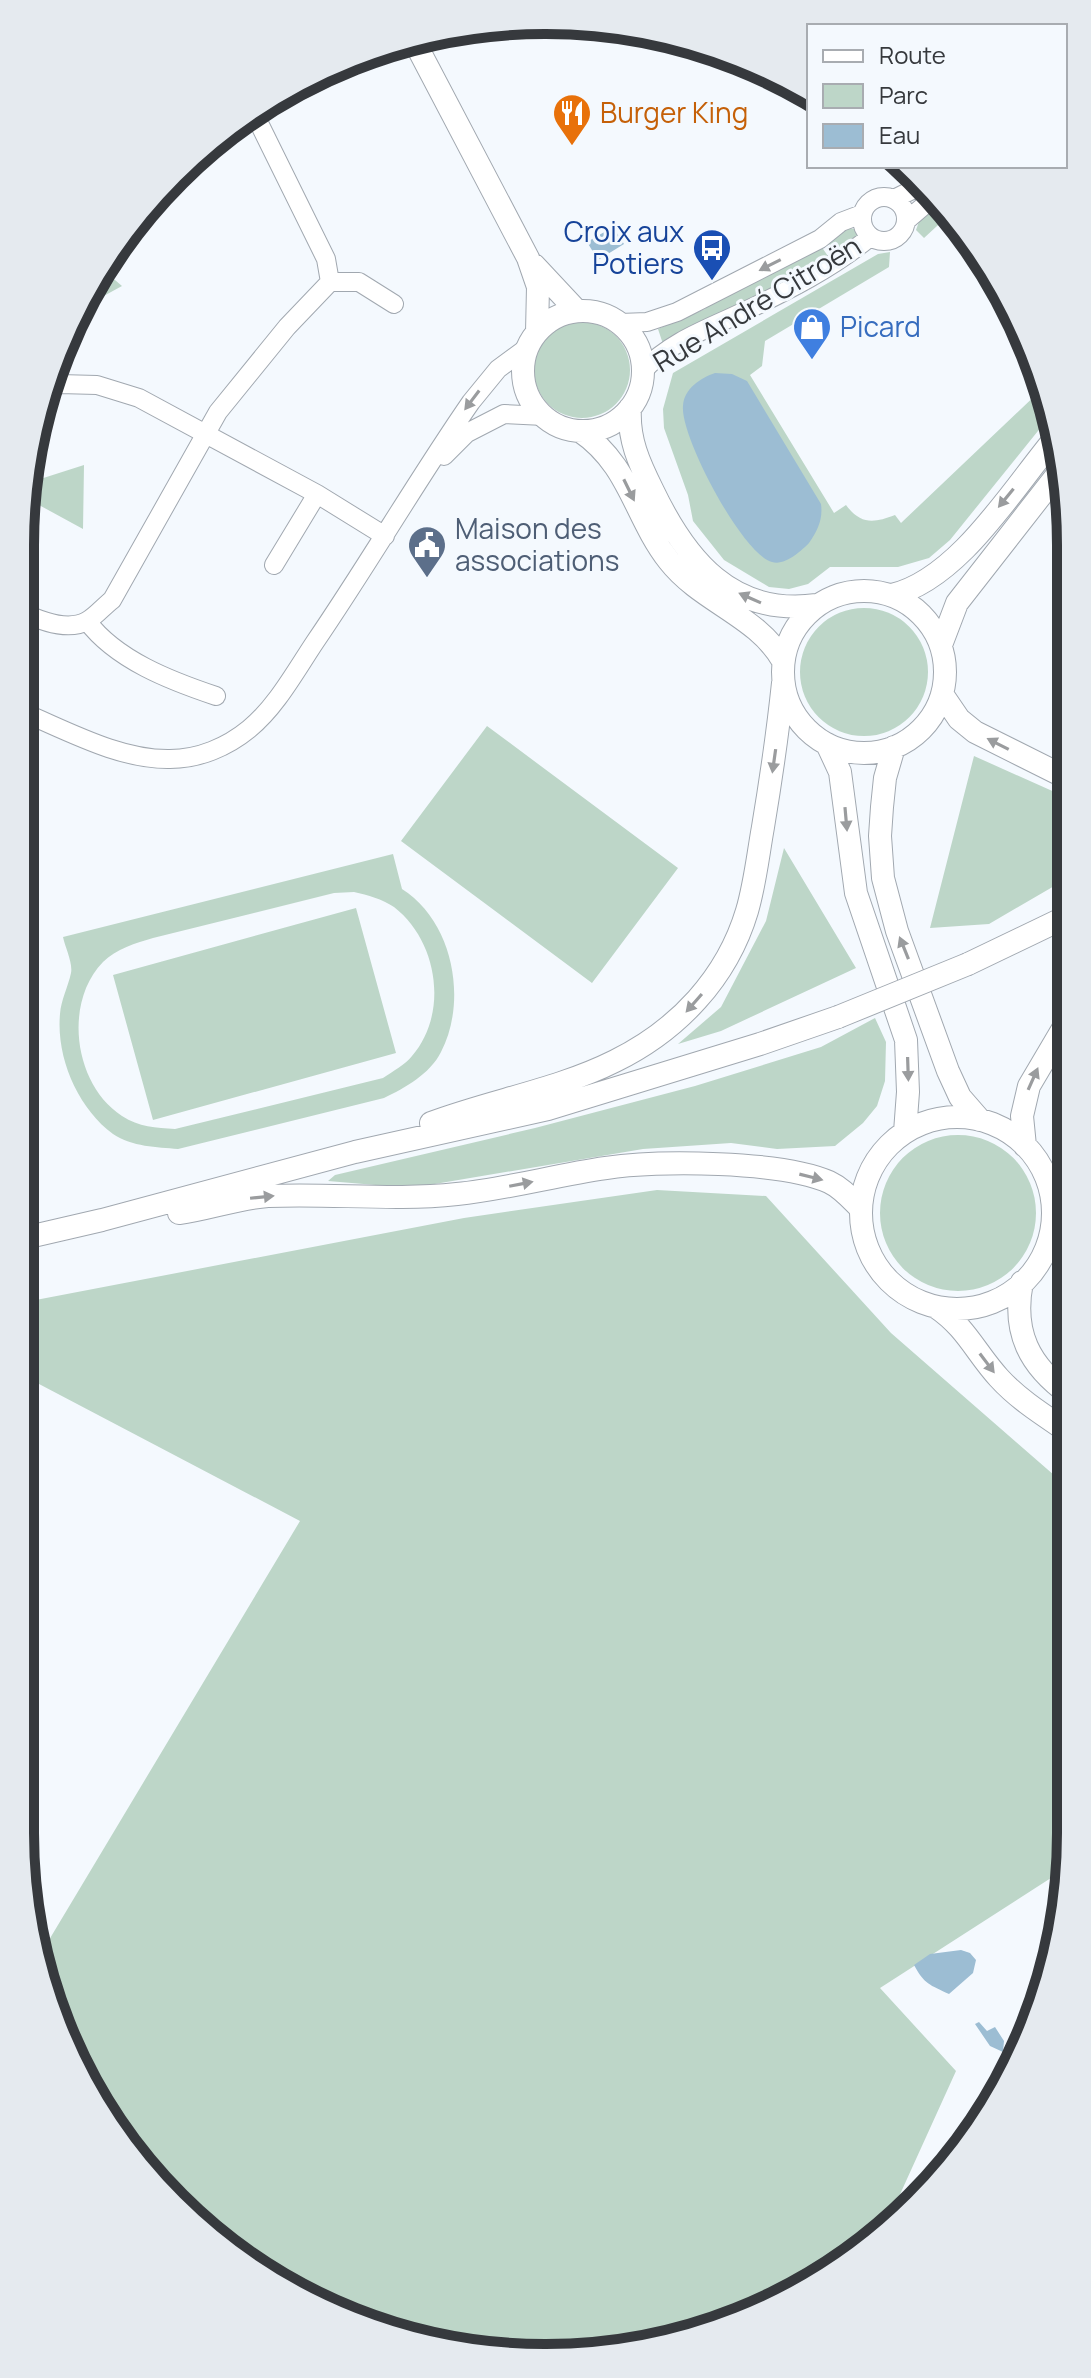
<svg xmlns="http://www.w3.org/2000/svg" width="1091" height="2378" font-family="Manrope,sans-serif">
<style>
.green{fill:#bdd6c8;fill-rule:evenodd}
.water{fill:#9cbdd3}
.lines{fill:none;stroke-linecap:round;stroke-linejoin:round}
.minor-casing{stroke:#a1a8b0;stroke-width:20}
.major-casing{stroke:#a1a8b0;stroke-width:24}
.minor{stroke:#fff;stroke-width:18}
.major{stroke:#fff;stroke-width:22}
.major-bridge-casing{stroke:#a1a8b0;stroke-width:24;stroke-linecap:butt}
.major-bridge{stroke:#fff;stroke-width:22}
.oneway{fill:#9a9c9e}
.labels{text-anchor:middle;stroke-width:6;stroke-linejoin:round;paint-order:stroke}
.food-label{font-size:28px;fill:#c56008;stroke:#f4f9fe;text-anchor:start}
.transit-label{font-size:28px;fill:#164399;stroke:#f4f9fe;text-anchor:end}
.street-label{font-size:28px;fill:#36393d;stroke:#f4f9fe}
.shop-label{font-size:28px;fill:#366cbe;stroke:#f4f9fe;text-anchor:start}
.service-label{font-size:28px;fill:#4e5e75;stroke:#f4f9fe;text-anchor:start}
.rim{fill:none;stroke:#36393d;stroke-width:10}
</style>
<rect width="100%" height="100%" fill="#f4f9fe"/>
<path class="green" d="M937,201L950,214L924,238L916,230L921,216Z
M850,228L854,229L858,237L836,254L827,241L838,232Z
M821,246L830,259L663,344L658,329L705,309L714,297Z
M890,252L889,267L765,341L762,366L750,375L834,513L846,505C861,525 874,523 895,515L901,523L1043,388L1050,416L950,540L929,558L898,567H830L808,584L789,589L769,587L724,560L693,521L688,495L664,428L663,409L673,373L878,254Z
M101,268L122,286L100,298H85Z
M534 370a48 48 0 1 1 96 0a48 48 0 1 1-96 0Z
M84,465L83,529L39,505L34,481Z
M800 672a64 64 0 1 1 128 0a64 64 0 1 1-128 0Z
M487,726L678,868L592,983L401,841Z
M974,756L1068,798V878L989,924L930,928Z
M784,848L856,968L721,1031L678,1044L721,1007L766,921Z
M393,854L402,889C453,921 468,1000 441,1052C430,1074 405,1088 384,1098L178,1149C157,1147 132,1147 113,1134C78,1108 56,1058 60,1014C61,1000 68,987 71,973C73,963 65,947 63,937ZM354,892C368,895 382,899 394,907C438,941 449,1013 412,1056C405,1065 393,1071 383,1078L175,1129C156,1128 139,1127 122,1116C74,1085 63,1003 103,962C116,949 136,943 153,938L334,893Z
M356,908L396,1053L153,1120L113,975Z
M875,1018L886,1042L885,1081L877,1106L863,1123L835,1146L777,1149L731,1143L643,1149L411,1188L328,1181L335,1175L535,1128L695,1086L821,1047Z
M880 1213a78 78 0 1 1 156 0a78 78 0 1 1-156 0Z
M657,1190L766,1196L891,1333L1070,1489L1071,1833L1068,1867L880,1988L956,2071L887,2223L808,2288L714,2330L615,2353L443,2348L283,2288L150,2179L90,2095L48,2002L40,1955L300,1521L20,1374V1303L464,1218Z"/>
<path class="water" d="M613,227L624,244L598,260L587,242Z
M715,373L732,374L747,381L821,504C823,519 818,530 809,543C801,551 785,566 772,562C742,554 680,436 683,406C684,388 701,378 715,373Z
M1068,1073L1069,1125C1060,1101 1054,1096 1068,1073Z
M961,1950L970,1953L976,1960L973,1973L949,1994C930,1985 924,1984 914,1965L930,1954Z
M979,2022L987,2031L995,2027L1004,2041L1003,2052L990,2046L975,2024Z"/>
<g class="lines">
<defs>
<path id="minor" d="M862 219a22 22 0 1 1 44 0a22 22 0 1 1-44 0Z
M894,199L922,185
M906,221L934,197
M330,282H359L394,304
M620,323L647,322L677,312L820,239L841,222L862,214
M643,371C669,342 709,328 743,312C787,291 833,268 870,237
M46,391L59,384L97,385L139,398L317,494L385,536
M444,456L467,433L504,414L544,416
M274,565L317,494
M20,611C38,620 67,632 87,621C96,616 104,606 112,600L218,412L287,327L330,282L326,259L252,109
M87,621C116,660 171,681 216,696
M20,711C66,730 119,760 170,759C199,759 227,747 249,729C276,707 295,672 315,642C369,563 417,480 471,402L498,369L528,347
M1048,1184L1069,1198
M1042,1255L1069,1241"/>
<path id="major" d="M413,39L528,258L538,287L537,332
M534,265L577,311
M523 371a60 60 0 1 1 120 0a60 60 0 1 1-120 0Z
M630,408C628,439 639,463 653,491C686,560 732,617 817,605
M580,431C630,465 634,516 669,561C701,602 758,616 783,661
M783 672a81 81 0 1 1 162 0a81 81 0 1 1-162 0Z
M892,595C959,579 1013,488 1056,437
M941,645L957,603L1064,466
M942,694L959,719L975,732L1067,778
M827,744L840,772L856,893L906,1040L908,1092L905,1132
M894,747L885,778L882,807L880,836L883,878L897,931L948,1071L960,1097L980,1120
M968,964L1068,916
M861 1213a96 96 0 1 1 192 0a96 96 0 1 1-192 0Z
M431,1123C492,1100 557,1090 615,1061C678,1030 727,978 747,911C755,884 758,855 763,827C771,779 778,731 783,683
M1025,1146L1022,1116L1029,1086L1068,1020
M179,1213C209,1209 238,1198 268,1196C331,1193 393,1201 457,1194C507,1189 556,1175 606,1168C657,1160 782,1161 829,1182C842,1188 851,1199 861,1209
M20,1239L102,1220L355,1152L548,1109L760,1044L838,1017
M1022,1282C1012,1332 1029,1366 1070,1395
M936,1307C966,1327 976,1353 999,1378C1019,1400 1045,1416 1070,1433"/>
</defs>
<use href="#minor" class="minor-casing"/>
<use href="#major" class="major-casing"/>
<use href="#minor" class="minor"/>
<use href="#major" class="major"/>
<defs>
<path id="major-bridge" d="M838,1017L968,964"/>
</defs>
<use href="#major-bridge" class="major-bridge-casing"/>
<use href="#major-bridge" class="major-bridge"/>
</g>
<defs><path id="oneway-solid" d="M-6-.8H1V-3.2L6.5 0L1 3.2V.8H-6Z" transform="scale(2)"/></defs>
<g class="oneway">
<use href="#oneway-solid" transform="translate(770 265) rotate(153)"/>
<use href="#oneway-solid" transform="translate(472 400) rotate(127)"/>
<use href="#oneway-solid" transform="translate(629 490) rotate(64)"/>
<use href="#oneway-solid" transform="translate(1006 498) rotate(129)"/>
<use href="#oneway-solid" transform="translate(750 598) rotate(-156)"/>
<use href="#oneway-solid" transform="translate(998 744) rotate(-153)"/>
<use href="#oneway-solid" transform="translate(774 761) rotate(98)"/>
<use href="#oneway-solid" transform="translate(846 819) rotate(85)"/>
<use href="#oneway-solid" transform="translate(904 948) rotate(-112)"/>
<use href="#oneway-solid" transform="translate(694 1003) rotate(131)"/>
<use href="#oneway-solid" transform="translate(908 1069) rotate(88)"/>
<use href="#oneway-solid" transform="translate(1033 1079) rotate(-66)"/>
<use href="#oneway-solid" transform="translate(811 1177) rotate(14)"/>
<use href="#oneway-solid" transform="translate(521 1184) rotate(-11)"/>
<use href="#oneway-solid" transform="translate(262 1197) rotate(-6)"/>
<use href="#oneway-solid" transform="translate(987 1363) rotate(53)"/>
</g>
<defs>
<symbol id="restaurant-pin" viewBox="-11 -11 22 30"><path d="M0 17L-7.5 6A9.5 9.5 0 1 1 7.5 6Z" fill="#e8710a" stroke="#f4f9fe"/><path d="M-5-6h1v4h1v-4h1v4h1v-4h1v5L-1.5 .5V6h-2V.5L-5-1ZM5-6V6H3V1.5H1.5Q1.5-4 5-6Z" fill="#fff"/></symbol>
<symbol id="bus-pin" viewBox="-11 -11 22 30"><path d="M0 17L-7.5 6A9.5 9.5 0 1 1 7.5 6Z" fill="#1a4fb4" stroke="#f4f9fe"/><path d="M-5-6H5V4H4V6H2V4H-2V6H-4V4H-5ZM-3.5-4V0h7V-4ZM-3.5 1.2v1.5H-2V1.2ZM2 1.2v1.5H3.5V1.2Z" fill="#fff"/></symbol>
<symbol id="shop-pin" viewBox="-11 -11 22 30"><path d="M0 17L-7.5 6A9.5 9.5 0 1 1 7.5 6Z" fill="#3f7fe0" stroke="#f4f9fe"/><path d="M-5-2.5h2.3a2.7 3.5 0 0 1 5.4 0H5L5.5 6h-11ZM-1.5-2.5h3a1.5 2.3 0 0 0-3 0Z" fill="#fff"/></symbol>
<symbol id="civic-pin" viewBox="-11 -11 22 30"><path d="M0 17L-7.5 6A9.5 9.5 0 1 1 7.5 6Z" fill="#5c6f8a" stroke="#f4f9fe"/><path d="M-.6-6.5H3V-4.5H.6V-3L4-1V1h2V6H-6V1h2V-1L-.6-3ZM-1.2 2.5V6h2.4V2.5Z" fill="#fff"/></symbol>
</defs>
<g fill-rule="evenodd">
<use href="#restaurant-pin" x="550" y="91" width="44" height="60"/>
<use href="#bus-pin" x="690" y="226" width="44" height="60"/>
<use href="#shop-pin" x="790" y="305" width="44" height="60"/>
<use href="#civic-pin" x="405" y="523" width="44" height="60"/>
</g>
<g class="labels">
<g class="food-label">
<text x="600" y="123">Burger King</text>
</g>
<g class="transit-label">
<text x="684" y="242">Croix aux<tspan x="684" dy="32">Potiers</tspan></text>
</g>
<g class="street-label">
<text transform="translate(757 304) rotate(-31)" y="10">Rue André Citroën</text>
</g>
<g class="shop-label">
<text x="840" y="337">Picard</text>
</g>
<g class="service-label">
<text x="455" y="539">Maison des<tspan x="455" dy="32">associations</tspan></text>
</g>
</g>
<path d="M0 0H1091V2378H0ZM545 34H546A511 511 0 0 1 1057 545V1833A511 511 0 0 1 546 2344H545A511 511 0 0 1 34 1833V545A511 511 0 0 1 545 34Z" fill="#e5eaef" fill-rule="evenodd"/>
<path class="rim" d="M545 34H546A511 511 0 0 1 1057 545V1833A511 511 0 0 1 546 2344H545A511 511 0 0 1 34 1833V545A511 511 0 0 1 545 34Z"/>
<rect x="807" y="24" width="260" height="144" fill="#f4f9fe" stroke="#a8acb1" stroke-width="2"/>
<rect x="823" y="50" width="40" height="12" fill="#ffffff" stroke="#a8acb1" stroke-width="2"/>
<text x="879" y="64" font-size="24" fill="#36393d">Route</text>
<rect x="823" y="84" width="40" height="24" fill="#bdd6c8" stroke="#a8acb1" stroke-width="2"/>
<text x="879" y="104" font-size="24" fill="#36393d">Parc</text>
<rect x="823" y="124" width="40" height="24" fill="#9cbdd3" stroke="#a8acb1" stroke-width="2"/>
<text x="879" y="144" font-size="24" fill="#36393d">Eau</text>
</svg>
